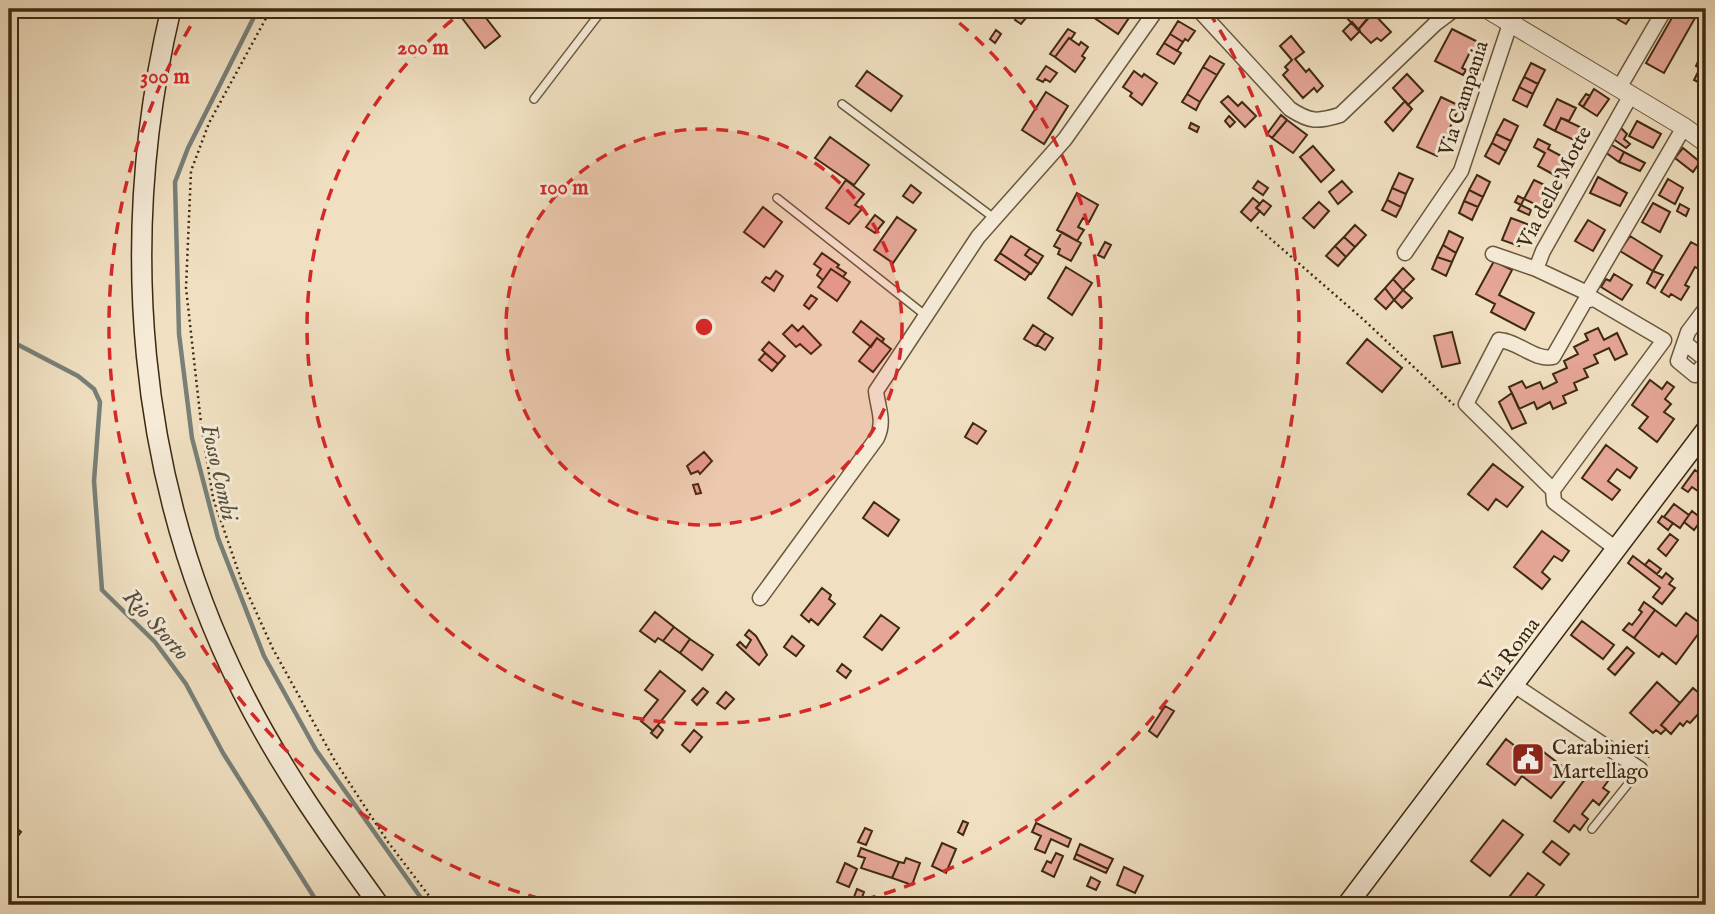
<svg xmlns="http://www.w3.org/2000/svg" width="1715" height="914" font-family="'IM FELL English',serif">
<style>
.lines{fill:none;stroke-linecap:round;stroke-linejoin:round}
.stream{stroke:#788079;stroke-width:4.5}
.building{fill:#e6a697;stroke:#3e2a12;stroke-width:2}
.service-casing{stroke:#6a583e;stroke-width:10}
.minor-casing{stroke:#6a583e;stroke-width:17}
.tertiary-casing{stroke:#6a583e;stroke-width:20}
.secondary-casing{stroke:#3e2a12;stroke-width:22}
.path{stroke:#3e2a12;stroke-width:2.5;stroke-dasharray:2 3.5;stroke-linecap:butt}
.service{stroke:#f5ebd7;stroke-width:7}
.minor{stroke:#f5ebd7;stroke-width:14}
.tertiary{stroke:#f5ebd7;stroke-width:18}
.secondary{stroke:#f5ebd7;stroke-width:19}
.ring{fill:none;stroke:#d62828;stroke-width:3.5;stroke-dasharray:12 9}
.labels{text-anchor:middle;stroke-width:6;stroke-linejoin:round;paint-order:stroke}
.street-label{font-size:21px;fill:#3e2a12;stroke:#f5ebd7}
.poi-label{font-size:21px;fill:#3e2a12;stroke:#f5ebd7;text-anchor:start}
.water-label{font-size:23px;font-style:italic;fill:#564e3d;stroke:#f5ebd7}
.centre{fill:#d62828;stroke:#f5ebd7;stroke-width:3.5}
.ring-label{font-size:21px;text-anchor:middle;font-weight:bold;fill:#d62828;stroke:#f5ebd7;stroke-width:6;stroke-linejoin:round;paint-order:stroke}
</style>
<rect width="100%" height="100%" fill="#f0e0c1"/>
<filter id="stains"><feTurbulence type="fractalNoise" baseFrequency=".00286" numOctaves="4"/><feColorMatrix values="0 0 0 0 .2 0 0 0 0 .09 0 0 0 0 .02 0 0 0 .5 -.17"/></filter>
<radialGradient id="worn" r=".72"><stop offset=".6" stop-color="#630" stop-opacity="0"/><stop offset="1" stop-color="#630" stop-opacity=".3"/></radialGradient>
<g class="lines">
<path class="stream" d="M258,9L188,148L175,182L179,334L192,438L218,538L264,656L316,750L426,905
M9,340L78,376L94,389L100,402L94,481L102,590L155,642L186,684L223,753L319,905"/>
</g>
<path class="building" d="M474,9H479L500,36L485,48L462,18Z
M1085,9H1135L1118,34L1084,11Z
M1295,9L1302,10L1297,17L1291,14Z
M1352,9H1358L1367,19L1358,30L1345,16Z
M1549,9H1565L1561,15Z
M1607,9H1636L1626,24L1605,12Z
M1677,9L1695,18L1664,73L1646,63Z
M1019,13L1026,18L1021,24L1015,20Z
M1373,13L1391,32L1381,41L1377,38L1371,43L1358,30Z
M1178,21L1195,31L1188,41L1185,39L1183,42L1170,34Z
M1352,22L1360,31L1351,40L1343,31Z
M1068,29L1075,33L1071,39L1069,38L1055,57L1050,54Z
M1452,29L1480,43L1475,52L1471,50L1462,68L1466,70L1463,75L1435,61Z
M996,30L1001,34L995,43L990,39Z
M1170,34L1183,42L1177,51L1164,43Z
M1291,36L1304,52L1295,59L1306,72L1309,69L1323,86L1317,92L1314,88L1303,98L1283,75L1288,70L1285,67L1292,60L1280,46Z
M1069,38L1079,45L1081,42L1088,47L1082,56L1085,58L1075,72L1055,57Z
M1164,43L1181,53L1174,64L1157,54Z
M1210,56L1224,64L1217,75L1203,67Z
M1700,57L1706,59V86L1694,80L1700,68L1696,66Z
M1531,63L1545,70L1538,84L1524,77Z
M1046,66L1057,73L1050,82L1045,79L1043,82L1037,79Z
M1203,67L1217,75L1200,102L1187,94Z
M867,71L902,96L891,111L856,86Z
M1134,71L1142,77L1144,74L1157,83L1142,105L1130,96L1132,93L1123,87Z
M1407,74L1423,91L1408,105L1393,88Z
M1524,77L1538,84L1533,94L1519,87Z
M1519,87L1533,94L1527,107L1513,100Z
M1594,89L1609,99L1597,116L1583,107Z
M1046,92L1068,106L1044,144L1022,130Z
M1187,94L1200,102L1196,110L1182,102Z
M1586,94L1590,96L1583,107L1579,104Z
M1228,96L1238,106L1242,102L1256,116L1245,127L1221,102Z
M1441,97L1460,106L1437,156L1417,147Z
M1557,99L1576,108L1569,121L1561,118L1555,131L1544,125Z
M1405,101L1412,109L1393,131L1385,122Z
M1281,115L1287,120L1272,138L1267,134Z
M1229,116L1235,122L1230,127L1225,121Z
M1561,118L1582,128L1576,141L1555,131Z
M1504,119L1518,126L1511,141L1496,134Z
M1287,120L1307,135L1293,153L1272,138Z
M1637,121L1661,134L1653,148L1629,136Z
M1191,123L1199,127L1197,132L1189,128Z
M1618,125L1627,134L1624,139L1630,144L1626,148L1612,138Z
M1496,134L1511,141L1506,151L1492,143Z
M830,137L869,165L854,185L815,158Z
M1538,139L1550,145L1548,149L1567,159L1558,177L1538,166L1545,153L1534,147Z
M1492,143L1506,151L1499,164L1485,156Z
M1610,144L1624,152L1619,162L1605,152Z
M1313,146L1334,170L1321,182L1300,157Z
M1683,148L1700,162L1693,172L1675,158Z
M1624,152L1645,163L1640,171L1619,162Z
M1399,173L1413,179L1406,194L1392,188Z
M1477,175L1490,182L1483,197L1469,190Z
M1598,177L1627,193L1620,206L1590,193Z
M1668,179L1683,188L1675,204L1659,195Z
M846,180L864,194L855,205L862,209L849,224L826,208Z
M1534,180L1553,189L1543,208L1524,199Z
M1258,181L1268,188L1263,195L1253,188Z
M1342,181L1352,192L1338,204L1329,192Z
M911,185L921,193L913,203L903,196Z
M1392,188L1406,194L1401,207L1387,200Z
M1469,190L1483,197L1478,207L1464,201Z
M1077,193L1098,205L1089,222L1083,218L1078,227L1084,230L1077,241L1057,230Z
M1518,196L1524,199L1521,205L1515,202Z
M1253,198L1260,204L1256,208L1260,211L1251,221L1241,212Z
M1263,200L1271,206L1264,215L1256,208Z
M1387,200L1401,207L1396,217L1382,210Z
M1464,201L1478,207L1472,220L1459,213Z
M1319,202L1329,211L1314,228L1303,218Z
M1653,203L1670,212L1660,232L1642,222Z
M1680,204L1689,209L1686,216L1677,211Z
M1521,205L1531,210L1529,215L1518,210Z
M763,207L782,222L764,247L744,232Z
M875,215L884,222L875,233L866,227Z
M897,217L916,230L893,263L874,250Z
M1511,218L1527,224L1519,246L1502,240Z
M1588,220L1605,230L1593,251L1575,241Z
M1355,225L1366,235L1355,247L1344,237Z
M1449,231L1463,238L1456,253L1443,245Z
M1062,232L1081,243L1071,261L1058,254L1060,249L1054,246Z
M1011,236L1030,248L1025,255L1038,264L1031,274L1000,253Z
M1630,236L1662,256L1653,271L1620,251Z
M1344,237L1355,247L1346,257L1335,246Z
M1105,242L1111,245L1104,258L1098,255Z
M1691,242L1700,247L1698,250L1706,257L1699,269L1695,267L1685,285L1689,287L1681,300L1671,294L1669,297L1661,292Z
M1443,245L1456,253L1452,262L1437,257Z
M1335,246L1346,257L1338,266L1326,256Z
M1030,248L1043,256L1038,264L1025,255Z
M822,253L839,265L837,267L846,273L843,277L831,269L823,280L817,275L821,269L814,264Z
M1000,253L1030,273L1025,280L995,260Z
M1437,257L1452,262L1446,276L1432,269Z
M1494,261L1512,270L1499,295L1534,313L1525,330L1491,312L1495,304L1476,294Z
M1066,267L1092,283L1072,315L1048,298Z
M1403,268L1414,279L1403,290L1393,279Z
M831,269L850,282L837,301L818,287Z
M776,271L783,276L774,291L762,282L766,277L770,279Z
M1653,271L1663,275L1655,288L1647,283Z
M1614,274L1632,285L1622,300L1601,287L1606,279L1610,281Z
M1393,279L1403,290L1394,300L1385,288Z
M1385,288L1394,300L1386,309L1375,299Z
M1403,290L1412,298L1402,308L1394,300Z
M811,295L817,299L809,309L804,305Z
M861,321L884,339L882,342L877,338L871,347L853,332Z
M792,325L798,331L803,326L821,345L811,354L800,344L796,347L783,334Z
M1033,325L1045,333L1036,346L1024,339Z
M1598,328L1604,340L1617,333L1627,354L1615,360L1609,348L1594,355L1598,363L1584,369L1588,377L1574,383L1577,390L1563,396L1566,403L1553,409L1550,402L1537,409L1534,402L1519,409L1509,387L1522,381L1526,388L1540,382L1543,389L1557,382L1553,374L1567,368L1564,361L1578,354L1574,347L1588,340L1585,334Z
M1452,332L1460,363L1442,367L1434,336Z
M1045,333L1053,338L1045,350L1037,345Z
M877,338L891,349L873,372L859,361Z
M1367,339L1402,368L1382,392L1347,363Z
M769,342L785,356L778,364L762,350Z
M765,353L778,364L772,371L759,360Z
M1650,380L1662,389L1667,382L1674,387L1665,399L1671,404L1664,412L1674,419L1657,442L1639,428L1648,417L1632,405Z
M1512,393L1526,423L1512,429L1499,402Z
M973,423L986,431L977,444L965,437Z
M1606,445L1637,468L1630,478L1617,469L1608,481L1620,490L1612,500L1582,478Z
M704,452L712,461L700,474L698,471L691,474L687,466Z
M1493,464L1523,487L1507,507L1496,499L1488,510L1468,494Z
M1695,470L1706,478V502L1700,497L1702,494L1692,487L1688,492L1682,488Z
M698,484L701,493L696,494L693,485Z
M874,502L899,520L888,536L863,518Z
M1674,504L1689,515L1680,528L1664,517Z
M1692,511L1702,519L1694,530L1684,522Z
M1662,516L1673,523L1668,530L1658,522Z
M1542,531L1569,551L1562,561L1554,556L1542,572L1550,579L1542,589L1514,567Z
M1670,534L1678,540L1666,556L1658,549Z
M1633,556L1662,578L1666,573L1673,579L1669,584L1675,588L1662,604L1653,597L1660,588L1628,563Z
M1649,560L1661,569L1657,574L1645,565Z
M822,588L831,595L829,599L835,604L818,625L811,619L809,622L801,615Z
M1644,602L1655,610L1634,638L1623,630L1629,623L1632,625L1642,612L1639,610Z
M1655,610L1676,626L1686,613L1704,626L1676,664L1662,653L1659,657L1634,638Z
M655,612L674,627L663,641L658,638L655,642L640,631Z
M881,615L899,628L882,650L864,637Z
M1582,621L1614,645L1603,659L1571,635Z
M674,627L690,639L680,653L663,641Z
M749,630L756,636L767,655L759,665L737,645L740,642L746,648L751,640L745,635Z
M792,636L804,646L796,656L784,647Z
M690,639L713,655L702,670L680,653Z
M1627,647L1634,653L1615,675L1608,669Z
M842,664L851,671L846,678L837,671Z
M660,671L685,691L653,731L641,721L658,700L645,690Z
M1657,682L1680,703L1661,725L1666,729L1661,734L1656,730L1653,733L1630,713Z
M703,688L708,692L697,705L692,700Z
M1693,688L1706,699V716L1705,717L1700,712L1690,723L1687,721L1683,726L1680,723L1671,734L1661,725Z
M726,692L734,699L725,709L717,703Z
M1165,706L1174,711L1157,737L1149,731Z
M658,725L663,730L657,738L651,733Z
M694,730L702,737L690,752L682,745Z
M1506,739L1533,760L1541,750L1571,773L1551,798L1522,776L1515,785L1487,764Z
M1592,769L1608,781L1603,788L1609,792L1599,805L1593,800L1582,814L1588,819L1580,830L1574,825L1569,832L1554,821Z
M1503,820L1523,835L1490,876L1471,861Z
M963,821L968,823L963,835L958,832Z
M9,822L21,832L9,848Z
M1036,823L1071,839L1068,847L1051,839L1045,853L1035,849L1041,836L1032,832Z
M865,828L872,831L866,845L858,842Z
M1552,841L1569,854L1560,865L1543,852Z
M942,843L956,849L946,873L932,866Z
M1080,844L1113,859L1108,869L1076,854Z
M861,848L899,862L892,878L861,868L865,858L858,856Z
M1056,853L1063,856L1054,877L1042,871L1047,861L1051,863Z
M1076,854L1108,869L1106,873L1074,859Z
M906,858L920,863L912,885L892,878L899,862L904,863Z
M845,863L857,869L849,887L837,882Z
M1124,867L1143,876L1135,893L1117,885Z
M1528,873L1544,885L1529,905H1512L1506,901Z
M1091,877L1100,882L1096,890L1087,886Z
M857,889L864,892L861,900L854,897Z"/>
<g class="lines">
<defs>
<path id="service" d="M534,99L603,9
M842,104L994,218
M777,198L925,315
M1592,829L1632,779L1636,767"/>
<path id="minor" d="M1198,9L1290,109C1310,122 1317,122 1340,115L1435,24L1455,9
M1619,88L1665,9
M1631,95L1543,251L1536,269L1583,291L1589,290L1684,127
M1405,253L1461,171L1510,24L1519,9
M1493,254L1536,269
M1594,299L1664,340L1553,490L1466,404L1499,340C1518,341 1535,361 1553,357L1585,301Z
M1706,308L1688,332L1678,361L1695,375L1706,362
M1685,343L1706,360
M1553,490L1554,502L1615,548
M760,598L877,438C885,421 878,409 876,391L978,237L1065,139L1157,9
M1514,685L1640,769"/>
<path id="tertiary" d="M1487,9L1684,127L1706,143"/>
<path id="secondary" d="M171,9C117,236 136,481 242,691C280,767 329,836 379,905
M1347,905L1706,430"/>
</defs>
<use href="#service" class="service-casing"/>
<use href="#minor" class="minor-casing"/>
<use href="#tertiary" class="tertiary-casing"/>
<use href="#secondary" class="secondary-casing"/>
<path class="path" d="M271,9L209,123L191,171L186,288L201,423L213,498L241,579L273,649L335,761L388,842L436,905
M1257,227L1364,320L1454,405
M1621,740L1623,739L1649,756L1647,758"/>
<use href="#service" class="service"/>
<use href="#minor" class="minor"/>
<use href="#tertiary" class="tertiary"/>
<use href="#secondary" class="secondary"/>
</g>
<circle cx="704" cy="327" r="198" fill="#d62828" fill-opacity=".12"/>
<g class="ring">
<circle cx="704" cy="327" r="198"/>
<path d="M943 10A397 397 0 1 1 465 10"/>
<path d="M560 904A595 595 0 0 1 199 12M1209 12A595 595 0 0 1 848 904"/>
</g>
<defs>
<symbol id="civic-square" viewBox="-11 -11 22 22"><rect x="-9" y="-9" width="18" height="18" rx="4" fill="#8f2418" stroke="#f5ebd7"/><path d="M-.6-6.5H3V-4.5H.6V-3L4-1V1h2V6H-6V1h2V-1L-.6-3ZM-1.2 2.5V6h2.4V2.5Z" fill="#fff"/></symbol>
</defs>
<g fill-rule="evenodd">
<use href="#civic-square" x="1509" y="740" width="38" height="38"/>
</g>
<g class="labels">
<g class="street-label">
<text transform="translate(1463 98) rotate(-72)" y="7">Via Campania</text>
<text transform="translate(1554 187) rotate(-62)" y="7">Via delle Motte</text>
<text transform="translate(1509 654) rotate(-53)" y="7">Via Roma</text>
</g>
<g class="poi-label">
<text x="1552" y="754">Carabinieri<tspan x="1552" dy="24">Martellago</tspan></text>
</g>
<g class="water-label">
<text transform="translate(220 472) rotate(77)" y="8">Fosso Combi</text>
<text transform="translate(157 624) rotate(48)" y="8">Rio Storto</text>
</g>
</g>
<circle cx="704" cy="327" r="10" class="centre"/>
<g class="ring-label">
<text x="423" y="54">200 m</text>
<text x="165" y="83">300 m</text>
<text x="564" y="194">100 m</text>
</g>
<rect width="1715" height="914" fill="none" stroke="#f0e0c1" stroke-width="35"/>
<rect x="10" y="10" width="1694" height="893" fill="none" stroke="#3e2a12" stroke-width="3.5"/>
<rect x="18" y="18" width="1680" height="879" fill="none" stroke="#3e2a12" stroke-width="2"/>
<rect width="100%" height="100%" filter="url(#stains)"/>
<rect width="100%" height="100%" fill="url(#worn)"/>
</svg>
